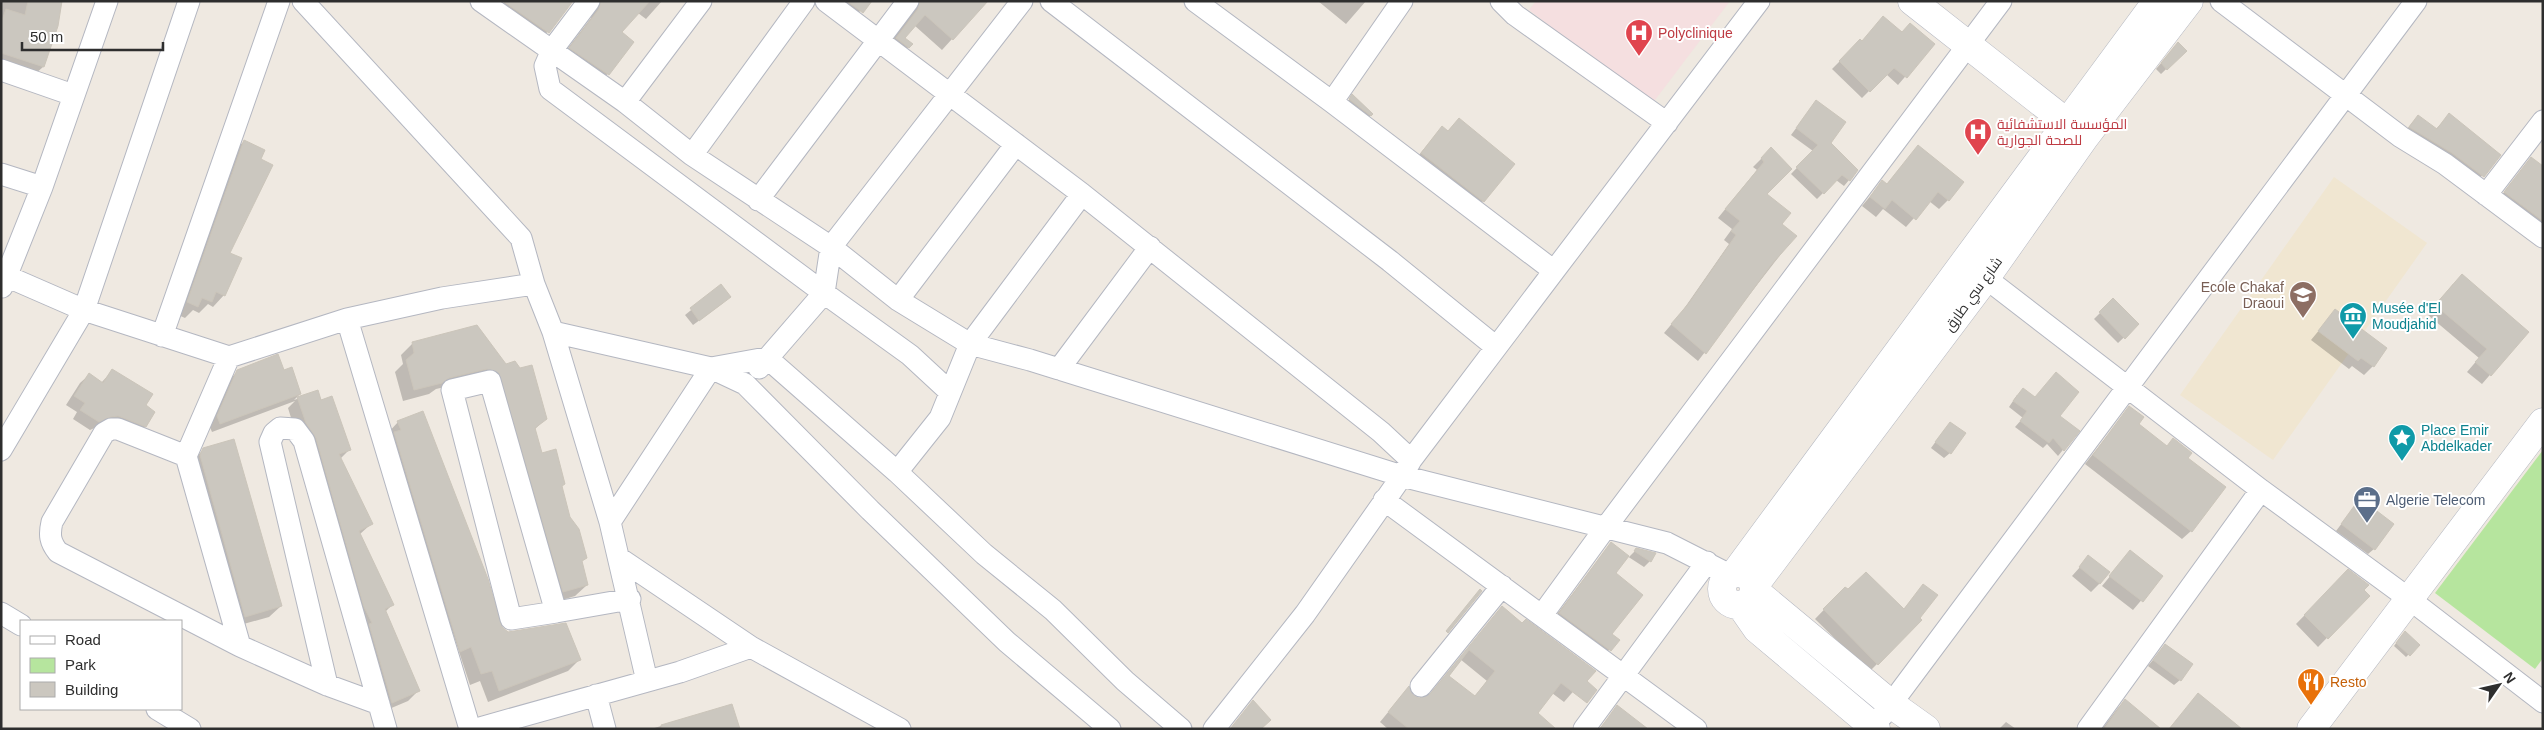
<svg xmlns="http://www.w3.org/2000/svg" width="2544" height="730" font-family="Helvetica,Cairo,sans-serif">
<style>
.education{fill:#f0e6d1}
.medical{fill:#f5dfe0}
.green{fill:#b6e59e}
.shadow{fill:#0003;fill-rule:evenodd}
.building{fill:#cbc7bf;stroke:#cbc5ba;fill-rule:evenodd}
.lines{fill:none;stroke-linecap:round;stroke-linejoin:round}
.street-casing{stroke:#b4b7c1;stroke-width:23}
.secondary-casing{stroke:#b4b7c1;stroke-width:29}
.street{stroke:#fff;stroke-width:21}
.secondary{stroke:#fff;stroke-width:28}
.labels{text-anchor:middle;stroke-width:4;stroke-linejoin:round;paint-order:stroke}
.health-label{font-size:14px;fill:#be3a42;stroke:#fff;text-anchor:start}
.education-label{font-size:14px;fill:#785e54;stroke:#fff;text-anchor:end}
.street-label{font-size:14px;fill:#2e2e2e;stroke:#fff}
.culture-label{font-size:14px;fill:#0d838f;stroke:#fff;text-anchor:start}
.service-label{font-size:14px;fill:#4e5e75;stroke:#fff;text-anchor:start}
.food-label{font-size:14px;fill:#c56008;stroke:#fff;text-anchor:start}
</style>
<rect width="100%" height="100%" fill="#efe9e1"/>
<path class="education" d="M2334,177L2427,243L2273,460L2180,395Z"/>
<path class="medical" d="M1536,1H1730L1652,104L1529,10Z"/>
<path class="green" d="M2543,450V658L2535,669L2435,593Z"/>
<path class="shadow" d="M1,1H62L43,67L34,75L1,64Z
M505,1H572L540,41L496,10Z
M590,1H662L646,19L638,13L620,33L633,43L600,83L562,56L591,18L593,5Z
M825,1H869L852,20Z
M905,1H978L982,6L942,50L914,25L903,38L911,44L898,58L886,49L910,15Z
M1318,1H1366L1346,24Z
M1902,33L1933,44L1898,85L1886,74L1862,98L1832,69L1860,41Z
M2178,43L2185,51L2161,74L2156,69Z
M1352,96L1372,114L1365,121L1347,102Z
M1811,108L1849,180L1844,186L1836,180L1817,199L1791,174L1813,151L1791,135Z
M2449,115L2499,155L2474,185L2401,136L2418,116L2435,130Z
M1459,119L1483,201L1475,210L1413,162L1434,137L1447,132Z
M244,141L259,160L272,166L228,253L224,295L213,307L208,304L199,313L193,310L185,318L176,314L233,153Z
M1918,147L1948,200L1939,209L1929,201L1906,227L1883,209L1876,217L1862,206L1882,182L1886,185Z
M1771,149L1765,194L1781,224L1795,236L1698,361L1664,333L1681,313L1729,244L1724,240L1732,229L1718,218L1757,170L1753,167Z
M2531,158L2543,168V235L2497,201Z
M2453,284L2527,332L2482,384L2467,372L2479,358L2428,315Z
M721,286L723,303L693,325L685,315Z
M2113,300L2138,324L2118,343L2094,319Z
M2335,311L2373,366L2364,375L2352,366L2349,369L2311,340Z
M477,326L545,419L534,430L541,454L561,486L587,585L575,596L552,603L488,384L475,380L436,389L429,394L403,401L395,372L403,364L401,355L412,344Z
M113,370L144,406L145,426L136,435L101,425L90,430L73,419L77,412L66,405L80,383L89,375L101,383Z
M238,371H283L300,394L294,400L317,392L349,450L340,459L371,524L359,535L392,605L385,612L418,691L408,701L382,712L288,408L295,401L212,432L209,425L229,380Z
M2017,395L2058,416L2078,431L2058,456L2047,444L2043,448L2015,427L2023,418L2009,407Z
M2129,408L2137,424L2166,447L2186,458L2191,531L2182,539L2085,464Z
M398,422L500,628L508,634L579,660L568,671L488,702L480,681L470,685L387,434Z
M1945,429L1950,453L1944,458L1931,448Z
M204,449L281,606L269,617L233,627L192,461Z
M2355,506L2374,549L2368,554L2336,531Z
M1611,543L1629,557L1637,549L1650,561L1644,567L1627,556L1614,573L1609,650L1600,658L1551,622Z
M2130,552L2161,577L2133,610L2102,586Z
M2089,557L2100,583L2091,592L2072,576Z
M2348,571L2368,596L2318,647L2296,624Z
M1924,585L1918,618L1921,620L1869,672L1815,619L1845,588L1903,610Z
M1502,608L1522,625L1592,670L1564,702L1552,693L1536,713L1544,729H1388L1380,722L1408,688L1412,696L1418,700L1428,696ZM1460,659L1487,681L1474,697L1447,676Z
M2402,635L2418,645L2406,657L2394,646Z
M2165,645L2180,680L2174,685L2148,666Z
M2198,695L2240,729H2169Z
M2125,700L2141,729H2102L2117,709Z
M731,705L738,729H651Z
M1617,707L1646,729H1599Z
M2006,722L2016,729H1999Z"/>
<path class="building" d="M28,1H62L58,26L44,67L1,53V23L6,9L25,15Z
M503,1H573L549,33Z
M601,1H650L622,32L634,42L609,75L569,48L599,9Z
M847,1H872L863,13Z
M920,1H988L953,40L925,15L905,38L913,44L909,48L896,38L918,9Z
M1883,16L1902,32L1910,23L1935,44L1907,78L1894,68L1870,92L1839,61L1860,39L1862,41Z
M2178,42L2187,51L2167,70L2161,63Z
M1352,94L1373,114L1371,116L1349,99Z
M1816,100L1846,122L1831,143L1858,170L1850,181L1842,175L1824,194L1796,167L1818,145L1796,128Z
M2449,113L2501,155L2484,177L2452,153L2409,127L2418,115L2437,129Z
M1459,118L1515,164L1484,202L1421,153L1442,126L1448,131Z
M244,140L265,150L261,159L273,165L230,253L242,258L225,296L216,292L212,302L202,298L198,307L187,302Z
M1918,145L1964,182L1949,201L1938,192L1916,220L1892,200L1885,209L1870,197L1882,180L1887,184Z
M1771,147L1792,169L1767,194L1791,213L1782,224L1797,236L1771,265L1706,354L1671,324L1689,303L1736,235L1731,231L1740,221L1725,209L1764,162L1761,158Z
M2531,157L2543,166V221L2504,192Z
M2462,274L2529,332L2491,376L2475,362L2487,349L2435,305Z
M721,284L731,297L699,321L690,308Z
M2113,298L2139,324L2125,339L2099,312Z
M2335,309L2387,348L2374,367L2361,358L2358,361L2318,331Z
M477,325L506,364L515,361L520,368L532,365L547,419L535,428L542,453L556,449L565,484L562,486L570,517L579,529L587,558L582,561L588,585L563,592L499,373L487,369L449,378L442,383L414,390L406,360L414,353L412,342Z
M278,354L284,370L292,367L301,394L220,424L217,416L237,370Z
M112,369L153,394L146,405L155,412L146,427L118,416L111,417L99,422L80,410L85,403L74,396L89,373L103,383Z
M2056,372L2079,392L2060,416L2080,431L2064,451L2053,438L2049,443L2020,421L2027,411L2013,401L2023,388L2035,397Z
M318,390L321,400L332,396L351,450L339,454L373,524L359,531L394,605L385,609L420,691L392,703L369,624L372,623L364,607L316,438L306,423L297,397Z
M2129,406L2144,417L2139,424L2167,446L2173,438L2192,453L2188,458L2226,487L2192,532L2093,455Z
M423,411L488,579L502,627L508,632L566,623L581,660L499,691L492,671L481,674L471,647L460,652L394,432L401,430L397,421Z
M1950,422L1966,433L1951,454L1935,442Z
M234,439L282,606L245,617L200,455L203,448Z
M2360,498L2394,524L2375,550L2341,524Z
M1611,542L1629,556L1616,573L1643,595L1612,634L1620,640L1611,651L1559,613Z
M1636,548L1656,553L1651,562L1634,551Z
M2130,550L2163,576L2143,602L2109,576Z
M2088,555L2110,572L2100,584L2079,567Z
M2348,569L2369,585L2364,590L2370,596L2328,639L2304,615Z
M1866,572L1904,609L1923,584L1938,595L1920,618L1922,620L1878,665L1823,609L1845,587L1848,589Z
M1480,589L1482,591L1448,633L1446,631Z
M1502,606L1522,623L1526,619L1596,671L1587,681L1597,690L1587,703L1561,683L1538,713L1556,729H1409L1388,712L1409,686L1413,695L1419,698L1430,694ZM1469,650L1495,671L1475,696L1449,676Z
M2405,631L2420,645L2410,656L2396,643Z
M2165,644L2193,664L2181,681L2153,660Z
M2198,693L2242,729H2169Z
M2125,699L2161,729H2104Z
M1253,700L1271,720L1261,729H1230Z
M732,704L740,729H662L661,725Z
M1617,705L1648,729H1600Z"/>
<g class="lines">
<defs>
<path id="street" d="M303,1L521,238L534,284L553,332L610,522L647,681
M481,1L625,102L692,155L831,247L898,300L970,344L1030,360L1402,476L1305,614L1214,729
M589,1L552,50L545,66L550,89L824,293L831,247L1022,1
M826,1L1082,194L1381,432L1411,460
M1051,1L1390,261L1496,347
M1195,1L1332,102L1554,271L1411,460L1402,476L1667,543L1730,575
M1501,1L1515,15L1667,123
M2221,1L2401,137L2445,164L2543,237
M1,70L73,95
M625,102L701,1
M1332,102L1402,1
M692,155L804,1
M1,174L42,187
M2486,195L2543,121
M758,200L908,1
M1974,269L2261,490L2408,598L2543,702
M1554,271L1759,1
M6,276L84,310L229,357L347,319L442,298L534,284
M2,287L42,187L107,1
M898,300L1016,144
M347,319L470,729
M553,332L711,368L610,522
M162,336L279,1
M711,368L767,358L897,472L984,554L1053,610L1125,681L1181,729
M711,368L745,384L870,510L1007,642L1110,729
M759,368L824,293L910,355L950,392
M1059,369L1150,247
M490,381L556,612L511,619L452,390Z
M1,450L84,310L189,1
M186,456L118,429H111L104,433L52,522C49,535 50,542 58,552L240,646L186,456L229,357
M897,472L940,418L970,344L1082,194
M1384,500L1696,729
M619,558L751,647
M556,612L630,599
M1,613L21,625
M1542,615L1606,527L2001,1
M240,646L327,685L379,704
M327,685L270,442L274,433L280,428L295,429L304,441L386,729
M1421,686L1502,586
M596,695L605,729
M157,709L190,729
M1882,716L2416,1
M476,729L680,672L751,647L900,729
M1584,729L1707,562
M2088,729L2261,490"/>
<path id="secondary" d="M1912,1L2080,133
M1722 589a16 16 0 1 1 32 0a16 16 0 1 1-32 0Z
M1735,573L2157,1
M1754,586L1985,279L2085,137L2189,1
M1755,591L1891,704L1926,729
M1741,606L1757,629L1876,729
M2311,729L2543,422"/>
</defs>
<use href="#street" class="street-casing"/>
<use href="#secondary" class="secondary-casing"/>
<use href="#street" class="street"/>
<use href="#secondary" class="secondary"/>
</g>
<defs>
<symbol id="hospital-pin" viewBox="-11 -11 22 30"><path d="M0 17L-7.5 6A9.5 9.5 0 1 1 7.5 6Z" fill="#e0444e" stroke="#fff"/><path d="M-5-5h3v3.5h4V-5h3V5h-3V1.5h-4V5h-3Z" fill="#fff"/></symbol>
<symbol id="school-pin" viewBox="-11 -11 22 30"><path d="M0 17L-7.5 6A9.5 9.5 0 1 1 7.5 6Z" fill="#8d6e63" stroke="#fff"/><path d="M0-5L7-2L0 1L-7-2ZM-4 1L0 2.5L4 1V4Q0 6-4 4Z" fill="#fff"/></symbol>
<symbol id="museum-pin" viewBox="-11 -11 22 30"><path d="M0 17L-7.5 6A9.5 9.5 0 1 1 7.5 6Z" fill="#0f9aa8" stroke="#fff"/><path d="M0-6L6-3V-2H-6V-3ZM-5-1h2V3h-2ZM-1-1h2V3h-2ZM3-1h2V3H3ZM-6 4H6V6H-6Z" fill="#fff"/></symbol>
<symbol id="sight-pin" viewBox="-11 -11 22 30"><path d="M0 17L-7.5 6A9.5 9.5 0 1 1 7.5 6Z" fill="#0f9aa8" stroke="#fff"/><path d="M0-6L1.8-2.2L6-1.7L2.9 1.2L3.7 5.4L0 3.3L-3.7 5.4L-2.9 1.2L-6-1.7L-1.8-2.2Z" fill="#fff"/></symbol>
<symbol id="office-pin" viewBox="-11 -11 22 30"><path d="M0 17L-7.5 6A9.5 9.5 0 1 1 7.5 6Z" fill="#5c6f8a" stroke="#fff"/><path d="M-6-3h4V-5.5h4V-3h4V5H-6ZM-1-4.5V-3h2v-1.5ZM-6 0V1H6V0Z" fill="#fff"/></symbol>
<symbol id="restaurant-pin" viewBox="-11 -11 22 30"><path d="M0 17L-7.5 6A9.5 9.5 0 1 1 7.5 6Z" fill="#e8710a" stroke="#fff"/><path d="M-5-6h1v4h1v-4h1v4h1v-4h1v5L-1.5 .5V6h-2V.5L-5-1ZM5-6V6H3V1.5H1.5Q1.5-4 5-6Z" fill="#fff"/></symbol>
</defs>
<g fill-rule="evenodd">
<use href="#hospital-pin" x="1623" y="17" width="32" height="43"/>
<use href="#hospital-pin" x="1962" y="116" width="32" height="43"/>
<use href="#school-pin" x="2287" y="279" width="32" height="43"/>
<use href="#museum-pin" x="2337" y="300" width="32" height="43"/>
<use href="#sight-pin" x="2386" y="422" width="32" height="43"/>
<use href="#office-pin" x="2351" y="484" width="32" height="43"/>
<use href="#restaurant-pin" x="2295" y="666" width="32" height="43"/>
</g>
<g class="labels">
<g class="health-label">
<text x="1658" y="38">Polyclinique</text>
<text x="1997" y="129">المؤسسة الاستشفائية<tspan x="1997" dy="16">للصحة الجوارية</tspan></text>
</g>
<g class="education-label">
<text x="2284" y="292">Ecole Chakaf<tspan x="2284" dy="16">Draoui</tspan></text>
</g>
<g class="street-label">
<text transform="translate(1973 294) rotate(-54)" y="5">شارع سي طارق</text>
</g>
<g class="culture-label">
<text x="2372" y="313">Musée d'El<tspan x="2372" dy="16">Moudjahid</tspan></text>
<text x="2421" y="435">Place Emir<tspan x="2421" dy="16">Abdelkader</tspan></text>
</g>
<g class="service-label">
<text x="2386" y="505">Algerie Telecom</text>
</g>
<g class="food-label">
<text x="2330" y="687">Resto</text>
</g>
</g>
<rect width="2544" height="730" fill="none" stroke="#2e2e2e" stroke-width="5"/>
<rect x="20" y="620" width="162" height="90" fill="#ffffff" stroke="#ababab"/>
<rect x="30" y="636" width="25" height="8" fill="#ffffff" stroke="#ababab"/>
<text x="65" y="645" font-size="15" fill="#2e2e2e">Road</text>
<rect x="30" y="658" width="25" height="15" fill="#b6e59e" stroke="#ababab"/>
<text x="65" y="670" font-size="15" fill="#2e2e2e">Park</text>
<rect x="30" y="682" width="25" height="15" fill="#cbc7bf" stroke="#ababab"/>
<text x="65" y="695" font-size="15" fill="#2e2e2e">Building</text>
<g transform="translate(2499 685) rotate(56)" stroke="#ffffff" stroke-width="4" paint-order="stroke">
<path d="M0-4L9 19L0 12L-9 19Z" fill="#2e2e2e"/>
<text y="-8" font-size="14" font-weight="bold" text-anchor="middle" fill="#2e2e2e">N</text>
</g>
<path d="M22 42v8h141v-8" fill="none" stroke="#2e2e2e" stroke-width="2.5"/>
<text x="30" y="42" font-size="15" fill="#2e2e2e" stroke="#ffffff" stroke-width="4" paint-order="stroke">50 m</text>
</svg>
